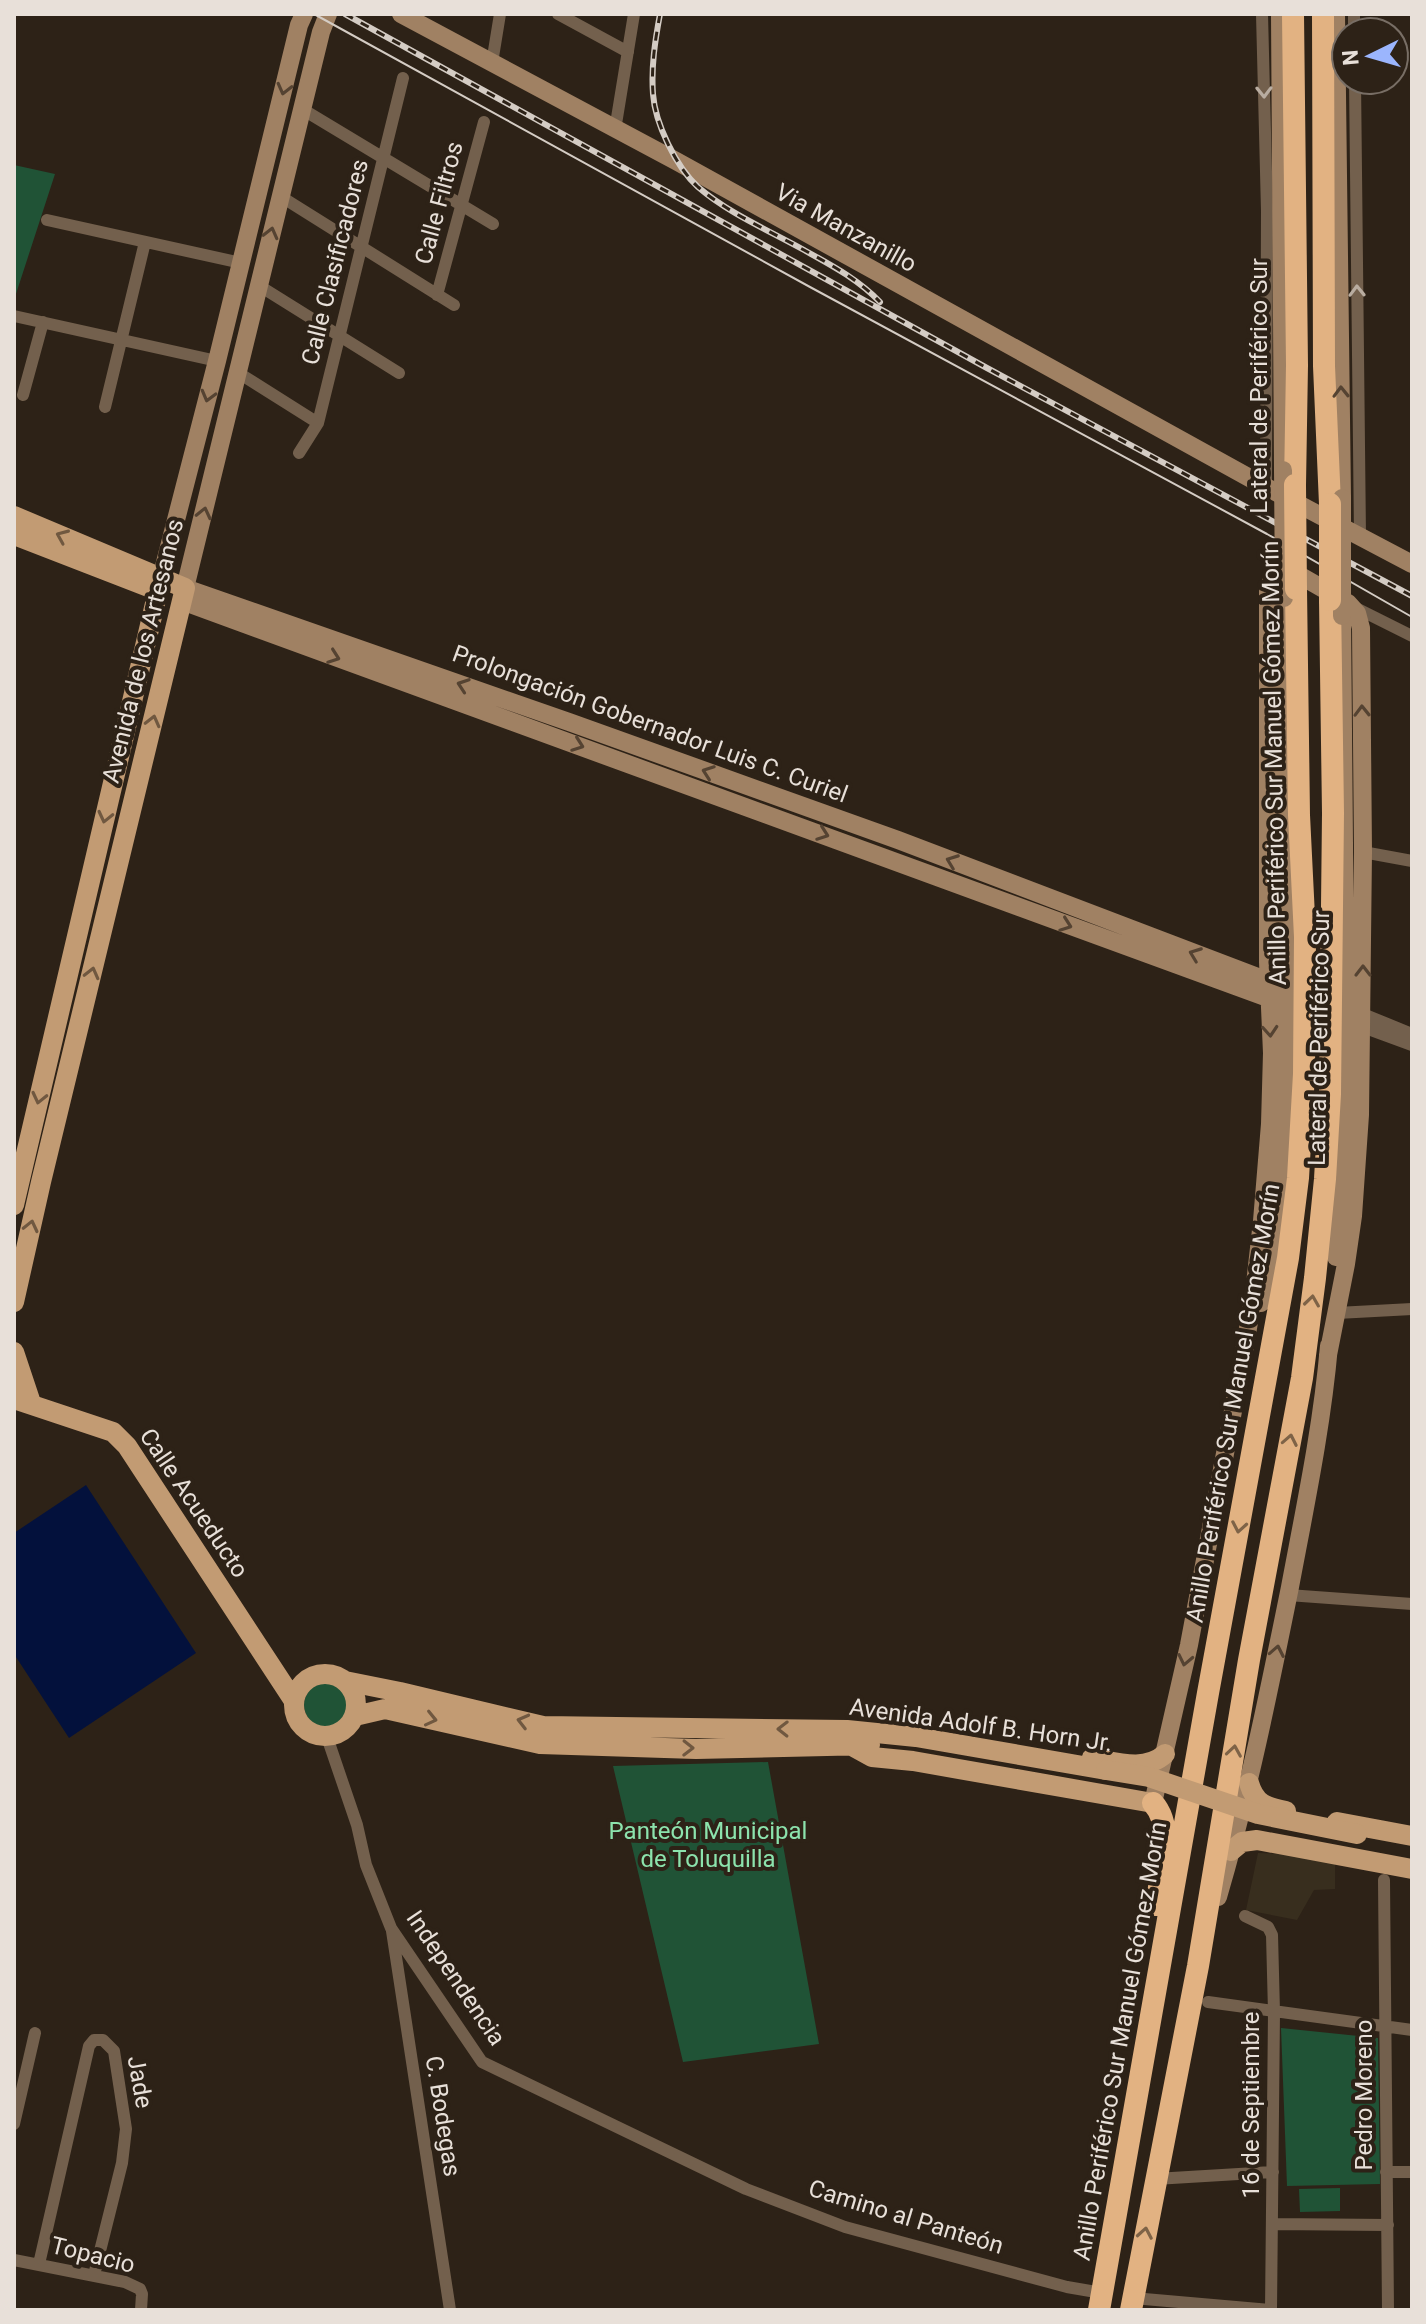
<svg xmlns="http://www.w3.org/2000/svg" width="1426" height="2324" font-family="Roboto,sans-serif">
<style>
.medical{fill:#382e1e}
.green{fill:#205336}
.water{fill:#03113c}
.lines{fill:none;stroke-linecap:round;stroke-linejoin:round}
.street{stroke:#73604d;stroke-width:12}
.secondary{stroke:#a08163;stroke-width:18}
.primary{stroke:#c29b73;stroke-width:20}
.highway{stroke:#e2b282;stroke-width:22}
.tram{stroke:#d4ccc4;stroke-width:2}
.rail-casing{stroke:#d4ccc4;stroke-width:6}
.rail{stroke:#2d2217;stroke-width:3;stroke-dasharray:9;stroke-linecap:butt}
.secondary-bridge{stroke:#a08163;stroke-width:18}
.primary-bridge{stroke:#c29b73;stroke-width:20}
.highway-bridge{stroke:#e2b282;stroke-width:22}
.oneway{stroke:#554332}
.oneway2{stroke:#b9ada1}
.oneway3{stroke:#705840}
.oneway4{stroke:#7e6347}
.labels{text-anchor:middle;stroke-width:8;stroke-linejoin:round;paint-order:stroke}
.street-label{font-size:24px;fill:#e8e0d9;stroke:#2d2217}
.park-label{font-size:24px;fill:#8ce3ad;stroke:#2d2217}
</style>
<rect width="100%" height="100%" fill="#2d2217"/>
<path class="medical" d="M1258,1853L1285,1854L1335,1862V1889L1314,1890L1297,1920L1246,1910Z"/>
<path class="green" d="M14,165L55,174L14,300Z
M304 1705a22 22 0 1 1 44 0a22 22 0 1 1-44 0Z
M768,1762L819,2044L683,2062L613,1766Z
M1281,2028L1378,2038L1380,2184L1287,2186Z
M1340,2188V2211L1300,2212L1299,2189Z"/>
<path class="water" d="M86,1485L196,1653L69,1738L14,1654V1533Z"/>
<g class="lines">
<path class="street" d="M558,14L628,52
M1262,14L1267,211L1266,487
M1354,14V32
M492,63L500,14
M1355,80L1360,537
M302,109L493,224
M615,130L634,14
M280,196L454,305
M47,220L241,263
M258,285L399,373
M437,295L484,122
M14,316L217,361
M237,372L318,423
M23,395L43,322
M105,407L145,242
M299,453L318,423L403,78
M1354,607L1412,636
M1363,852L1412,861
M1363,1014L1412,1034
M1363,1027L1412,1045
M1337,1313L1412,1309
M1288,1595L1412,1604
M327,1737L357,1825L366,1865L391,1928L482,2062L746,2189L845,2227L1067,2287L1102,2293
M1384,1880L1388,2310
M1245,1916L1268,1927L1272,1935L1274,2012L1271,2310
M392,1931L450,2310
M1208,2002L1412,2030
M14,2124L35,2033
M1386,2172H1412
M1155,2179L1273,2172
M1272,2224L1388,2225
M14,2260L125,2282L140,2289L142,2294L141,2310
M39,2264L89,2046L94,2040H103L114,2051L126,2129L122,2163L94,2275
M1133,2298L1270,2310"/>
<path class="secondary" d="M328,14L321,32L185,588L569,722L898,840L1268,981
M401,14L676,161L1266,487L1412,564
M1280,14L1283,470
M1336,14L1342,498
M161,578L217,361L299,25L304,14
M182,601L1268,998
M1336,1257L1344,1146L1346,1072L1342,616
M1261,1303C1279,1250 1283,1192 1286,1136L1284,598
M1153,1803L1189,1645L1242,1363L1254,1293L1262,1221L1270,1124L1272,1053L1268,962V592L1272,579L1286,570L1292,571L1348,603L1357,613L1361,628L1363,852L1360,1115L1353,1216L1346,1264L1328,1355
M1218,1897C1248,1795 1269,1691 1290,1587C1305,1507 1322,1427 1329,1346"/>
<path class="primary" d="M14,516L185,588L41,1182L14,1302
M14,535L156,590
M14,1205L161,578
M14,1352L31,1403
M14,1399L113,1432L127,1446L294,1701
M294 1705a31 31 0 1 1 62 0a31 31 0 1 1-62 0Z
M345,1681L400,1692L543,1726L847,1730L916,1737L1106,1770
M355,1716L385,1709L540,1744L696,1749L870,1745
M852,1746L872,1757L913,1761L1153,1803
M1092,1758C1116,1762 1145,1772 1165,1754
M1249,1783C1255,1804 1266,1807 1286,1811
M1337,1822L1412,1836
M1231,1851L1242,1842L1257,1840L1412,1869"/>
<path class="highway" d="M1293,14L1297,365L1295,485
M1323,14L1324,366L1330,504
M1153,1803C1176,1828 1160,1875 1156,1905
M1099,2310L1208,1693L1288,1258L1298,1178L1304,1074L1305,937L1299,815L1296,589
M1131,2310L1198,1966L1249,1660L1302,1378L1315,1278L1325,1179L1330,1094L1333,813L1330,600"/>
<path class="tram" d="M314,14L810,287L1267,534L1412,617"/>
<defs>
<path id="rail" d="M345,14L987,368L1412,596
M660,14C655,41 651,67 653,94C655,123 676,167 698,187C728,213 768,230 804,250C831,265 858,279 880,302"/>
</defs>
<use href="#rail" class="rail-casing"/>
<use href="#rail" class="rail"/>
<path class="secondary-bridge" d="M1283,470L1284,598
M1342,616V498"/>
<path class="primary-bridge" d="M1106,1770L1149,1777L1258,1814L1357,1834"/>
<path class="highway-bridge" d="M1295,485L1296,589
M1330,504V600"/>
</g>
<defs><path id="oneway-chevron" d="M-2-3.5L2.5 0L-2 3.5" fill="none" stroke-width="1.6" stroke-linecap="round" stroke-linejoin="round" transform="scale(2)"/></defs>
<g class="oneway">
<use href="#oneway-chevron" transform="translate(284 89) rotate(104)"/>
<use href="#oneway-chevron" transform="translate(271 233) rotate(-76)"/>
<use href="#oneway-chevron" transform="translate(1341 392) rotate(-91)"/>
<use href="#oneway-chevron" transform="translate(208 396) rotate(105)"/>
<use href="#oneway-chevron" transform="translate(204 513) rotate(-77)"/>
<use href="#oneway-chevron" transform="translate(334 657) rotate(20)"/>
<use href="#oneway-chevron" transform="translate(463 685) rotate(-161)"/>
<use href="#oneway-chevron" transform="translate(1362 711) rotate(-91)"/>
<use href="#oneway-chevron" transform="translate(578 745) rotate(20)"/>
<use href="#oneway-chevron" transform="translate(708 772) rotate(-160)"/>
<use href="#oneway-chevron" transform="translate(823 834) rotate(20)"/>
<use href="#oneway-chevron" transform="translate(952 861) rotate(-159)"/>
<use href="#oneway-chevron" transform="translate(1066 925) rotate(20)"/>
<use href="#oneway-chevron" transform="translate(1195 954) rotate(-159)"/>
<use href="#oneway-chevron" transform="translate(1363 971) rotate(-90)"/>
<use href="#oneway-chevron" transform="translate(1270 1031) rotate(86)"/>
<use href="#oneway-chevron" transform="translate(1277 1651) rotate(-79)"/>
<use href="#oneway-chevron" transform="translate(1185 1660) rotate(102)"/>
</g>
<g class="oneway2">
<use href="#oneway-chevron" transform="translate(1264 92) rotate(89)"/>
<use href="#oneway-chevron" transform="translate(1357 291) rotate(-91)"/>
</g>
<g class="oneway3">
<use href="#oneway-chevron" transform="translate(62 536) rotate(-157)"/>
<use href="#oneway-chevron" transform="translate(153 721) rotate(-76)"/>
<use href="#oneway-chevron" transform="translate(105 817) rotate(103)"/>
<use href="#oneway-chevron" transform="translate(92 973) rotate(-76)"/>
<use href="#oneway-chevron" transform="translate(39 1098) rotate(103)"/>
<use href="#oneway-chevron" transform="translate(31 1226) rotate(-77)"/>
<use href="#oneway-chevron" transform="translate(431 1719) rotate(13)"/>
<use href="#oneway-chevron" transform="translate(523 1721) rotate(-166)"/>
<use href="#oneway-chevron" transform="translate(783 1729) rotate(-179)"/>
<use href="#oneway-chevron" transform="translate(688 1748) rotate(1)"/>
</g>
<g class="oneway4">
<use href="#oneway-chevron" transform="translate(1312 1301) rotate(-82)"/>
<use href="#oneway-chevron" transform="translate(1290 1440) rotate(-79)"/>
<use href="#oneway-chevron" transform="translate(1239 1527) rotate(100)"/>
<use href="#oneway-chevron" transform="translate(1234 1751) rotate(-81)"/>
<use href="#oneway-chevron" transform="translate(1145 2233) rotate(-80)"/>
</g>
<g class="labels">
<g class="street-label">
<text transform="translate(439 203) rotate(-75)" y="8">Calle Filtros</text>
<text transform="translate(846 228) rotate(29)" y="8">Via Manzanillo</text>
<text transform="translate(335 262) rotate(-76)" y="8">Calle Clasificadores</text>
<text transform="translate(1259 386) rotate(-90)" y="8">Lateral de Periférico Sur</text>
<text transform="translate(143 651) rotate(-76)" y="8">Avenida de los Artesanos</text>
<text transform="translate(650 724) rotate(20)" y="8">Prolongación Gobernador Luis C. Curiel</text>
<text transform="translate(1274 763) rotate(-91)" y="8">Anillo Periférico Sur Manuel Gómez Morín</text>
<text transform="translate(1319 1038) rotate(-89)" y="8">Lateral de Periférico Sur</text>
<text transform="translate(1233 1403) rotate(-80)" y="8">Anillo Periférico Sur Manuel Gómez Morín</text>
<text transform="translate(194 1503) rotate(56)" y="8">Calle Acueducto</text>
<text transform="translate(981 1725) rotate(8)" y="8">Avenida Adolf B. Horn Jr.</text>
<text transform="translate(456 1978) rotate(56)" y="8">Independencia</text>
<text transform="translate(1120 2041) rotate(-80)" y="8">Anillo Periférico Sur Manuel Gómez Morín</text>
<text transform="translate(140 2082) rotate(80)" y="8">Jade</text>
<text transform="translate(1364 2095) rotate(-90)" y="8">Pedro Moreno</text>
<text transform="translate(1251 2105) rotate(-90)" y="8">16 de Septiembre</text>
<text transform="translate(443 2116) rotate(81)" y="8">C. Bodegas</text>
<text transform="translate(906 2217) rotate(17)" y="8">Camino al Panteón</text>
<text transform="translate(93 2255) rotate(14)" y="8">Topacio</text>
</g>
<g class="park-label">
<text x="708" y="1839">Panteón Municipal<tspan x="708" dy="28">de Toluquilla</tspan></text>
</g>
</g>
<rect width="1426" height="2324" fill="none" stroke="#e8e0d9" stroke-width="32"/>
<g transform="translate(1370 56) rotate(265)"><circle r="38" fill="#2d2217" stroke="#786e65" stroke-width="2"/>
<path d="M0-6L14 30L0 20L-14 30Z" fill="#9bb5fd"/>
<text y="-12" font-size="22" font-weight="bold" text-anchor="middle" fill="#e8e0d9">N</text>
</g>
</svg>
